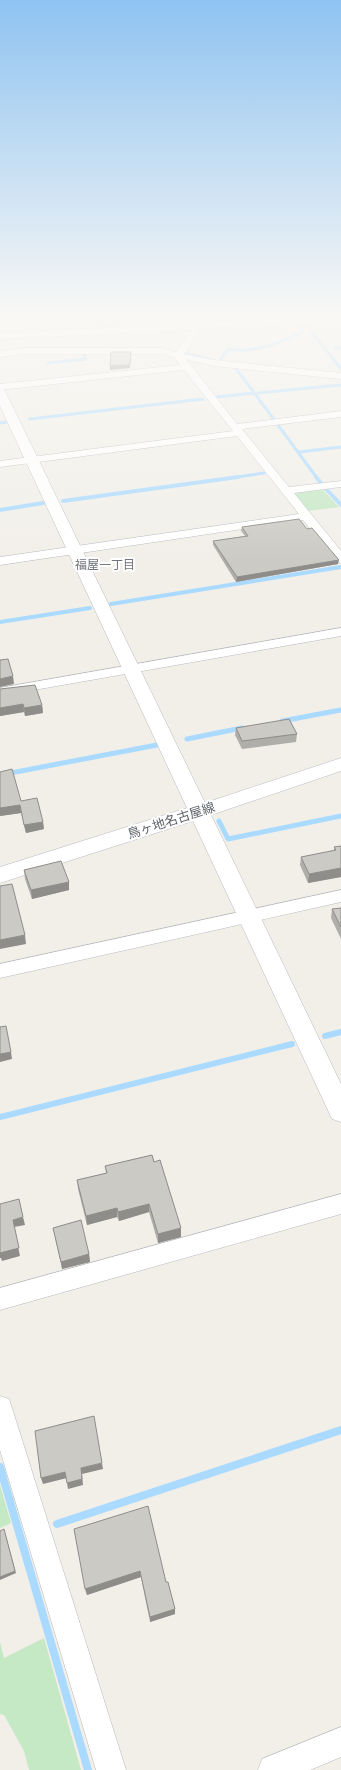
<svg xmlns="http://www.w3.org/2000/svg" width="341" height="1770" font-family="'IBM Plex Sans','Noto Sans JP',sans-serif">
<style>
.green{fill:#c5e8c5}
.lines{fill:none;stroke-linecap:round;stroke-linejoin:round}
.stream-far4{stroke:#aadaff;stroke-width:3}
.stream-far3{stroke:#aadaff;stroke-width:4}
.stream-far2{stroke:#aadaff;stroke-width:5}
.stream-far1{stroke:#aadaff;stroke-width:6}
.stream{stroke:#aadaff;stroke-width:8}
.street-casing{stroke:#b5b8bc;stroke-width:1}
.secondary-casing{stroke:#b6babf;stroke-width:1}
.street{fill:#fff;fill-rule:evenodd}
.secondary{fill:#fff;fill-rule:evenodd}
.wall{fill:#afaea9}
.shaded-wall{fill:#8f8d8a}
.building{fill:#cccac5;stroke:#8f8d8a}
.labels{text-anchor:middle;stroke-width:4;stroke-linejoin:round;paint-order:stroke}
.far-neighbourhood-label{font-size:12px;fill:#70757a;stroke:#fff}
.street-label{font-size:13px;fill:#5f6368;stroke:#fff}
</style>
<rect width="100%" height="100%" fill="#f1efe8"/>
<path class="green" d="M321,488L339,507L307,511L293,494L297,491Z
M0,1485L11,1523L0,1528Z
M44,1638L81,1770H29L24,1751L4,1715L0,1714V1642L4,1658Z"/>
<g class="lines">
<path class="stream-far4" d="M301,315L302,319
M304,322L341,369
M334,348H341
M185,353L215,361
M221,359L228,349C261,353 274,344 303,332L298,324
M48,363L86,359L83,353H88
M234,366L273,418
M258,393L341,385
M217,397L254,393
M30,419L203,399
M0,423L6,422
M278,425L317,478
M299,452L341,447
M231,478L264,473"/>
<path class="stream-far3" d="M316,477L321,483
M326,489L341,505
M63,501L238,477
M0,510L43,503
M111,604L341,567
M0,622L90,608"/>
<path class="stream-far2" d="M282,721L341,710
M187,739L242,728
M0,775L157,745
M219,821L228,839L341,816"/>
<path class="stream-far1" d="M325,1036L341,1032
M0,1117L292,1044"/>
<path class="stream" d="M0,1467L88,1770
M57,1524L341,1430"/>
<defs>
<path id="street" d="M186,315H194L198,323L292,319L291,315H299L301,321L297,324L200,328V330L184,354L213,360L341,373V379L213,366L186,359L237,424L341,411V417L242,429L289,487L341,481V487L294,493L341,551V563L337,562L303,520L0,565V557L299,514L237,436L0,467V461L233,431L184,370L0,390V384L180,365L174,357L160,354H26L0,357V351L26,348H160L176,352L192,330L0,339V333L189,324Z
M302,315H310L311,317L341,315V320L308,323L305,322Z
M341,628V636L0,696V688Z
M341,890V902L0,978V964Z
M341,1194V1214L0,1310V1288Z
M0,1396L9,1399L12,1408L126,1770H96L0,1450Z
M341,1727V1757L310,1770H258L262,1759Z"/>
<path id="secondary" d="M0,389L4,390L6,393L205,803L341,758V771L211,815L341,1084V1122L332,1119L193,821L0,883V867L187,808L0,406Z"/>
</defs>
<use href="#street" class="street-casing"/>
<use href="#secondary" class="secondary-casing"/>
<use href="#street" class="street"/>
<use href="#secondary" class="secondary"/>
</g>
<path class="wall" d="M242,527L307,529L338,564L236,582L213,545V541L245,536L241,531Z
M0,689L42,705L43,713L25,716L24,712L0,716Z
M236,728L297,734L296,742L242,749L235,735Z
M0,772L21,801L43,822L44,829L26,833L21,813L0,816Z
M341,846V877L308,883L300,865L301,857L334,851V847Z
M24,870L69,882V890L32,899L25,879Z
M341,908V939L331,918L332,909Z
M152,1155L181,1237L158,1243L149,1212L119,1221L117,1217L87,1225L78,1189L77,1180L106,1173L105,1166Z
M53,1228L89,1254L90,1262L62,1269Z
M74,1529L166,1582L175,1609V1614L150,1622L141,1577L87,1595Z"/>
<path class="shaded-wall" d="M131,352L130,368L110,370V366Z
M339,560L338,564L236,582L237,577Z
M13,676L14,684L0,687V679Z
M23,704L24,712L0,716V708Z
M42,705L43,713L25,716L24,708Z
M20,805L21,813L0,816V808Z
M43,822L44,829L26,833L24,825Z
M341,868V877L308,883L309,874Z
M69,882V890L32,899L31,890Z
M25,935L26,944L0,949V940Z
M11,1052L12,1059L0,1062V1054Z
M149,1204V1212L119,1221L118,1212Z
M117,1208V1217L87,1225L86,1216Z
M23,1217L25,1225L14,1227L20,1256L2,1261L1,1258H0V1252L13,1220Z
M181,1228V1237L158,1243V1234Z
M89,1254L90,1262L62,1269L61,1262Z
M102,1463L103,1469L82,1474L83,1485L68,1489L67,1483L81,1468Z
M65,1472L67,1478L43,1484L41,1478Z
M4,1529L16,1573L0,1580V1577Z
M140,1571L141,1577L87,1595L85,1589Z
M175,1609V1614L150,1622V1617Z"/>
<path class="building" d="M111,352H131L130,365L110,366Z
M299,519L307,529L312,528L339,560L237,577L213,541L248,536L242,527Z
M8,659L13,676L0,679V660Z
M35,685L42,705L24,708L23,704L0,708V689Z
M289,719L297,734L242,741L236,728Z
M12,769L21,801L37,798L43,822L24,825L20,805L0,808V772Z
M341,846V868L309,874L301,857L336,850L334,847Z
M61,861L69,882L31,890L24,870Z
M12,884L25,935L0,940V886Z
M341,908V927L332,909Z
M6,1026L11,1052L0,1054V1027Z
M152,1155L154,1162L160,1160L181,1228L158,1234L149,1204L118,1212L117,1208L86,1216L77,1180L107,1173L105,1166Z
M19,1199L23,1217L13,1220L19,1248L0,1253V1204Z
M81,1220L89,1254L61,1262L53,1228Z
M94,1416L102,1463L81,1468L82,1479L67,1483L65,1472L41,1478L35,1431Z
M148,1506L166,1582H168L175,1609L150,1617L140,1571L85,1589L74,1529Z
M4,1529L15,1571L0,1577V1531Z"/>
<linearGradient id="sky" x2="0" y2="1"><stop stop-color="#8fc3f1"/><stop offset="0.56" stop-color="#f9f8f5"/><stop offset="1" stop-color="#f9f8f5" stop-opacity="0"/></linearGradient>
<rect width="341" height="563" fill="url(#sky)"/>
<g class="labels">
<g class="far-neighbourhood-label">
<text x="105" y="569">福屋一丁目</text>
</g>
<g class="street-label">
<text transform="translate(171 820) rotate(-18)" y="5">鳥ヶ地名古屋線</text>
</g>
</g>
</svg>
